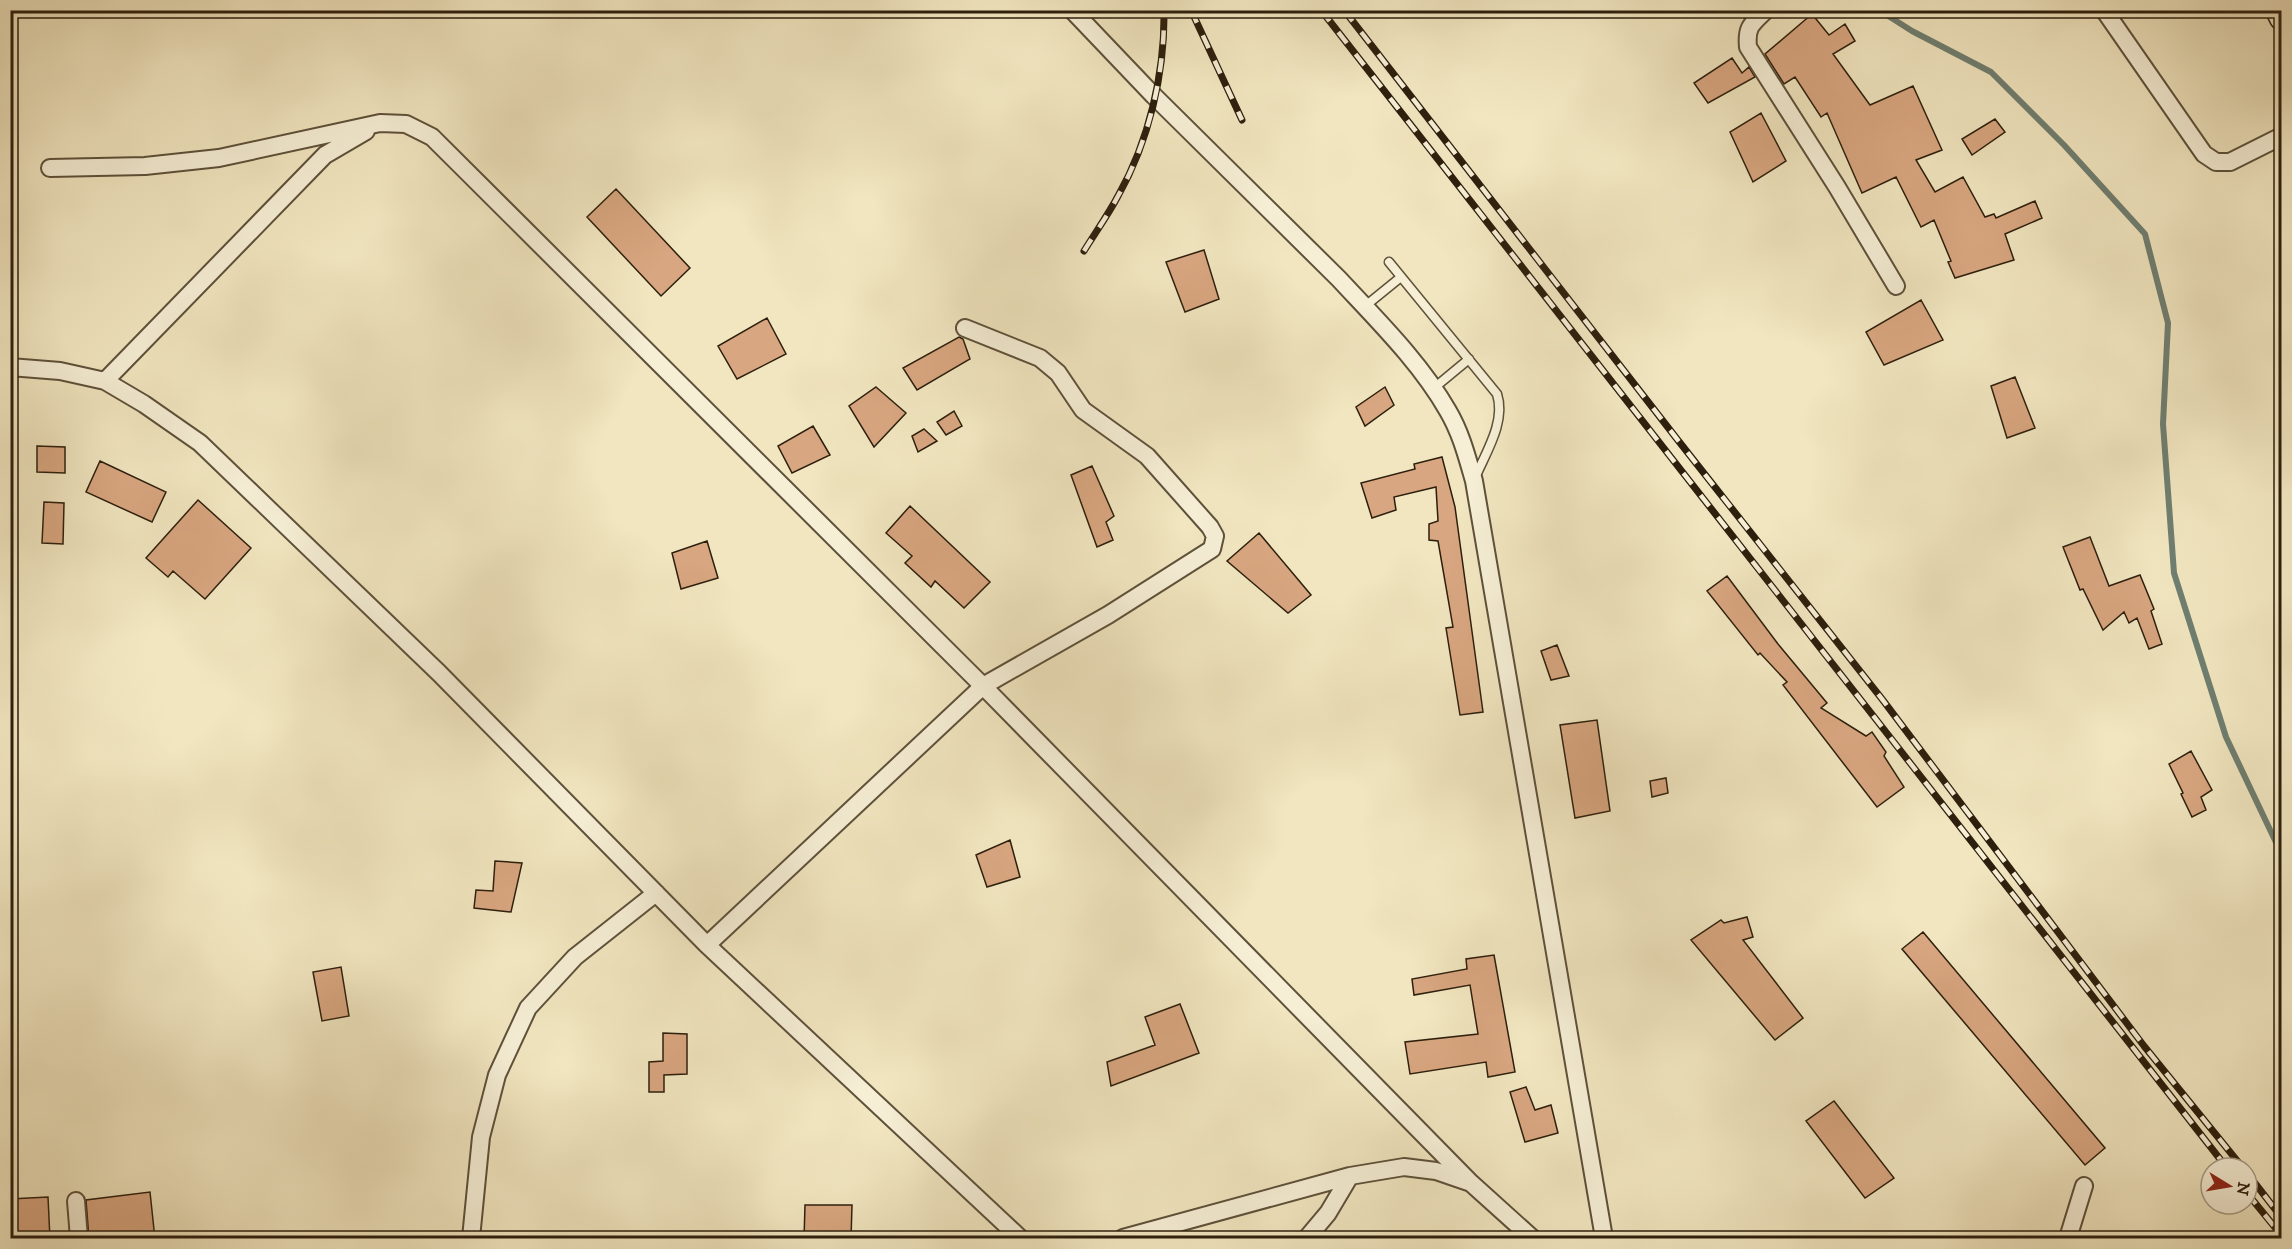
<svg xmlns="http://www.w3.org/2000/svg" width="2292" height="1249" font-family="'IM FELL DW Pica',serif">
<style>
.lines{fill:none;stroke-linecap:round;stroke-linejoin:round}
.stream{stroke:#6f7f71;stroke-width:6}
.building{fill:#d8a680;stroke:#2d1f0d;stroke-width:1.5}
.service-casing{stroke:#5e513a;stroke-width:11}
.minor-casing{stroke:#5e513a;stroke-width:20}
.secondary-casing{stroke:#2d1f0d;stroke-width:27}
.service{stroke:#f6efd6;stroke-width:8}
.minor{stroke:#f6efd6;stroke-width:16}
.secondary{stroke:#f6efd6;stroke-width:24}
.rail-casing{stroke:#2d1f0d;stroke-width:7}
.rail{stroke:#f6efd6;stroke-width:4.5;stroke-dasharray:14;stroke-linecap:butt}
</style>
<rect width="100%" height="100%" fill="#f1e6c0"/>
<filter id="stains"><feTurbulence type="fractalNoise" baseFrequency=".00333" numOctaves="4"/><feColorMatrix values="0 0 0 0 .2 0 0 0 0 .09 0 0 0 0 .02 0 0 0 .5 -.17"/></filter>
<radialGradient id="worn" r=".72"><stop offset=".6" stop-color="#630" stop-opacity="0"/><stop offset="1" stop-color="#630" stop-opacity=".3"/></radialGradient>
<g class="lines">
<path class="stream" d="M1879,10L1912,31L1991,72L2064,145L2145,234L2168,323L2163,424L2174,573L2226,737L2282,855"/>
</g>
<path class="building" d="M1812,14L1829,35L1845,24L1855,41L1833,54L1870,105L1913,86L1942,150L1916,160L1935,192L1963,177L1985,217L1994,214L1996,218L2035,201L2042,218L2005,234L2014,260L1955,278L1948,262L1951,261L1934,220L1921,227L1896,177L1862,193L1827,113L1821,117L1795,77L1784,84L1765,54Z
M1732,58L1742,73L1749,67L1755,77L1708,103L1694,83Z
M1761,113L1786,161L1753,182L1730,132Z
M1995,119L2005,132L1972,155L1962,139Z
M616,189L690,268L661,296L587,217Z
M1204,250L1219,299L1185,312L1166,262Z
M1921,300L1943,340L1884,365L1866,332Z
M767,318L786,354L737,379L718,346Z
M959,337L963,339L970,359L917,390L903,368Z
M2015,377L2035,428L2007,438L1991,386Z
M876,387L906,413L874,447L849,406Z
M1385,387L1394,405L1365,426L1356,407Z
M954,411L962,426L946,435L937,422Z
M813,426L830,455L792,473L778,446Z
M924,429L937,441L918,452L912,436Z
M37,446L65,447V473L37,472Z
M1442,457L1455,507L1483,712L1460,715L1446,628L1453,627L1438,541L1429,540V524L1438,521L1436,487L1394,497L1396,510L1372,518L1361,483L1415,469L1414,464Z
M100,461L166,492L152,522L86,492Z
M1092,466L1114,516L1106,522L1113,540L1097,547L1071,475Z
M198,500L251,548L205,599L173,571L168,577L146,558Z
M44,502L64,503L63,544L42,543Z
M910,506L990,582L964,608L935,581L931,587L905,563L912,556L886,533Z
M1259,533L1311,595L1288,613L1227,561Z
M2090,537L2109,586L2140,575L2154,609L2151,611L2162,644L2149,649L2137,618L2129,623L2124,612L2103,630L2083,589L2080,590L2063,547Z
M707,541L718,578L681,589L672,553Z
M1727,576L1778,644L1827,703L1821,708L1866,736L1872,732L1886,752L1884,756L1904,787L1877,807L1783,685L1787,682L1760,653L1758,655L1707,591Z
M1557,645L1569,676L1551,680L1541,651Z
M1597,720L1610,811L1575,818L1560,725Z
M2191,751L2212,790L2201,797L2206,810L2192,817L2181,794L2183,793L2169,764Z
M1666,778L1668,793L1652,797L1650,781Z
M1010,840L1020,877L987,887L976,855Z
M495,861L522,863L511,912L474,908L476,890L493,891Z
M1747,917L1753,937L1743,940L1803,1018L1775,1040L1691,940L1721,920L1724,923Z
M1923,932L2105,1148L2085,1165L1902,949Z
M1494,955L1515,1072L1488,1077L1486,1062L1410,1074L1405,1042L1478,1034L1470,985L1414,995L1412,979L1467,969L1466,959Z
M341,967L349,1016L322,1021L313,972Z
M1180,1004L1199,1053L1111,1086L1107,1062L1155,1045L1145,1017Z
M663,1033L687,1034V1074L664,1075V1092H649V1062L663,1061Z
M1526,1087L1535,1110L1551,1105L1558,1133L1525,1142L1510,1092Z
M1834,1101L1894,1178L1865,1198L1806,1121Z
M150,1192L155,1239H89L86,1200Z
M48,1197L50,1239H10V1199Z
M805,1205H852L851,1239H804Z"/>
<g class="lines">
<defs>
<path id="service" d="M1389,262L1497,394C1506,422 1486,452 1475,478
M1364,307L1401,277
M1434,388L1469,359"/>
<path id="minor" d="M1072,10L1154,96L1339,279C1377,320 1420,362 1448,411C1461,433 1467,457 1474,481L1604,1238
M1766,10C1752,24 1746,26 1748,47L1837,187L1896,286
M2104,10L2204,154L2216,162H2230L2282,136
M50,168L145,166L219,158L380,123L406,124L432,137L983,686L1471,1183
M10,367L60,371L105,381L144,404L200,443L439,673L707,945L1020,1238
M105,381L325,155L366,131
M707,945L983,686L1108,615L1212,549L1215,536L1210,527L1147,456L1083,410L1058,373L1040,358L965,328
M76,1201L79,1238
M471,1238L481,1137L497,1075L528,1008L575,957L656,893
M1123,1238L1350,1176L1404,1167L1436,1171L1471,1183L1532,1238
M1307,1238L1328,1213L1350,1176
M2068,1238L2084,1186"/>
<path id="secondary" d="M2278,10L2282,18"/>
</defs>
<use href="#service" class="service-casing"/>
<use href="#minor" class="minor-casing"/>
<use href="#secondary" class="secondary-casing"/>
<use href="#service" class="service"/>
<use href="#minor" class="minor"/>
<use href="#secondary" class="secondary"/>
<defs>
<path id="rail" d="M1191,10L1242,120
M1321,10L2227,1168
M1344,10L1677,439L1882,699L2144,1046L2243,1168
M1084,251C1095,233 1108,215 1118,196C1149,141 1165,73 1164,10
M2247,1173L2282,1218
M2247,1193L2282,1236"/>
</defs>
<use href="#rail" class="rail-casing"/>
<use href="#rail" class="rail"/>
</g>
<rect width="2292" height="1249" fill="none" stroke="#f1e6c0" stroke-width="36"/>
<rect x="12" y="12" width="2268" height="1225" fill="none" stroke="#2d1f0d" stroke-width="3"/>
<rect x="18" y="18" width="2256" height="1213" fill="none" stroke="#2d1f0d" stroke-width="1.5"/>
<g transform="translate(2229 1186) rotate(101)"><circle r="28" fill="#f6efd6" stroke="#a69c86" stroke-width="1.5"/>
<path d="M0-4.5L10 22L0 15L-10 22Z" fill="#8f2418"/>
<text y="-9" font-size="16" font-weight="bold" text-anchor="middle" fill="#2d1f0d">N</text>
</g>
<rect width="100%" height="100%" filter="url(#stains)"/>
<rect width="100%" height="100%" fill="url(#worn)"/>
</svg>
